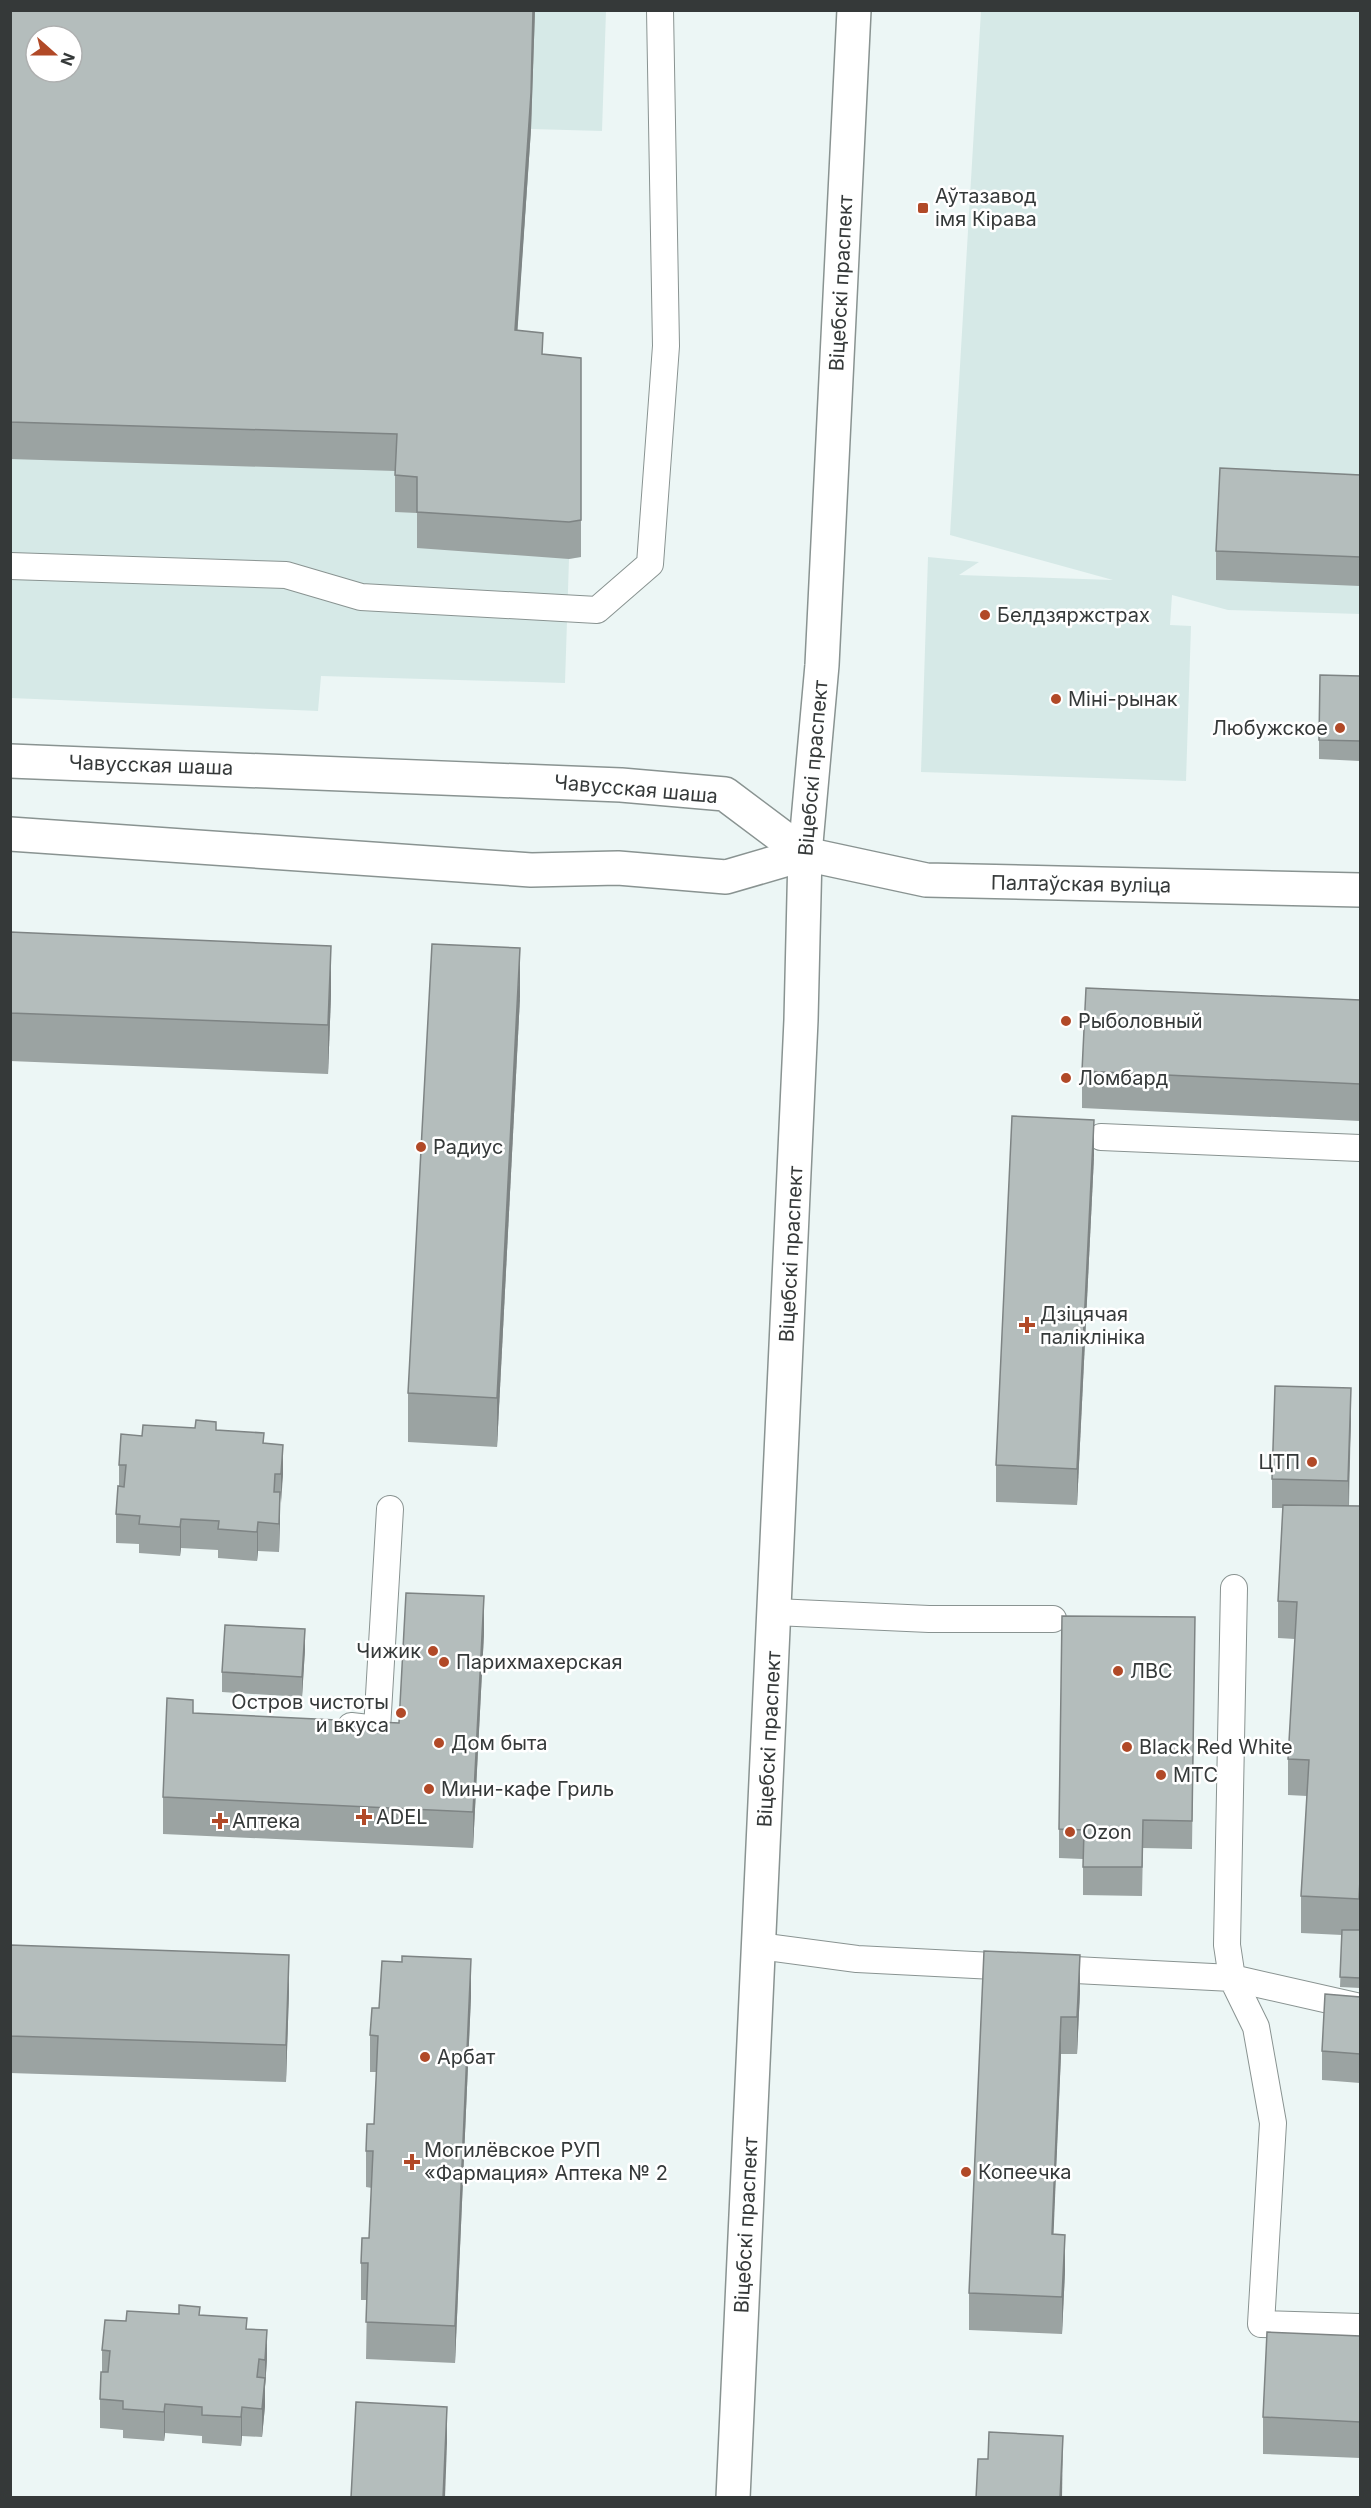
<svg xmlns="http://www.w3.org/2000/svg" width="1371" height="2508" font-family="Inter,sans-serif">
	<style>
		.built { fill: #d6e9e7; fill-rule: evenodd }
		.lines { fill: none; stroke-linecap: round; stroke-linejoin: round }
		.lane-casing { stroke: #899391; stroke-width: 28 }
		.street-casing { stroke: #899391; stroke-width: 36 }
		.primary-casing { stroke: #899391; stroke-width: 36 }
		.lane { stroke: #fff; stroke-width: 26 }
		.street { stroke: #fff; stroke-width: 33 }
		.primary { stroke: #fff; stroke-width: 33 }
		.wall { fill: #9ba3a2 }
		.shaded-wall { fill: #7e8484 }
		.building { fill: #b4bdbc; stroke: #7e8484; stroke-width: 1.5; fill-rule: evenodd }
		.poi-dot { fill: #b14927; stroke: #fff; stroke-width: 2 }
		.labels { text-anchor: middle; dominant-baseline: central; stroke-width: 5; stroke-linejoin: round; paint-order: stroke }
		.poi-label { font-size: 20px; fill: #353939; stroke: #fff; text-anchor: start }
		.street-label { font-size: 20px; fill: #353939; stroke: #fff }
	</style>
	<rect width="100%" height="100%" fill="#ecf6f5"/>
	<g class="built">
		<path d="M 11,11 L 606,11 L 602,131 L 531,129 L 515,367 L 542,391 L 581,394 L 581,557 L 569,559 L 565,683 L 321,676 L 318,711 L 11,698 ZM 36,36 L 72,36 L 72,72 L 36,72 Z"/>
		<path d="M 981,11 L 1360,11 L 1360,614 L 1228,610 L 1172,595 L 1170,625 L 1191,626 L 1186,781 L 921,772 L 928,557 L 979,562 L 959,575 L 1113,580 L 950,535 Z"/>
	</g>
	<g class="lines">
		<defs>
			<g id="lane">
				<path d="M 10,566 L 286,575 L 361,597 L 597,610 L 650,564 L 666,346 L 660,10"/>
				<path d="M 1101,1137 L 1360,1148"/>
				<path d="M 1234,1588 L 1227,1945 L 1232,1978 L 1360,2007"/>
				<path d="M 775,1612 L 929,1619 L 1053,1619"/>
				<path d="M 351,1726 L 377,1729 L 390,1509"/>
				<path d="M 759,1946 L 857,1959 L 1232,1978 L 1256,2027 L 1273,2123 L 1261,2324 L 1360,2327"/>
			</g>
			<path id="street" d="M 805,854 L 926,880 L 1360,890"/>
			<g id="primary">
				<path d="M 10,761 L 621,785 L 725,794 L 805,854"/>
				<path d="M 10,834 L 531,870 L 618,868 L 726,877 L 805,854"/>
				<path d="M 733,2498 L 801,1020 L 805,854 L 822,665 L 854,10"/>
			</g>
		</defs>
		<use href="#lane" class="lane-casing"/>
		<use href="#street" class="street-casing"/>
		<use href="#primary" class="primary-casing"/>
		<use href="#lane" class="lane"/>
		<use href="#street" class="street"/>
		<use href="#primary" class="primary"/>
	</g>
	<g class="wall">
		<path d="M 10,10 L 535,10 L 531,129 L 517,331 L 543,354 L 581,358 L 581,557 L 569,559 L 417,548 L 417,513 L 395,512 L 395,471 L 10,459 Z"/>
		<path d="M 1360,475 L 1360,586 L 1216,580 L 1216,551 Z"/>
		<path d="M 1360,676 L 1360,761 L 1319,759 L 1319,740 Z"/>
		<path d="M 10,932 L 331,995 L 328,1074 L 10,1061 Z"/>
		<path d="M 520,997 L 497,1447 L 408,1442 L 408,1393 Z"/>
		<path d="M 1360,1000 L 1360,1121 L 1082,1108 L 1082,1071 Z"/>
		<path d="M 1094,1156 L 1077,1505 L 996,1502 L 996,1465 Z"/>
		<path d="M 1351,1417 L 1349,1506 L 1360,1506 L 1360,1988 L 1340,1987 L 1342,1935 L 1301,1933 L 1301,1896 L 1307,1796 L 1288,1795 L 1288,1759 L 1295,1639 L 1278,1638 L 1278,1601 L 1283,1508 L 1272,1508 L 1272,1479 Z"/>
		<path d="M 216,1430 L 264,1443 L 283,1474 L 280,1503 L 279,1552 L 258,1551 L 257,1561 L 218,1558 L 218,1550 L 181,1548 L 180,1556 L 139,1553 L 139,1544 L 116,1543 L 116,1514 L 119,1486 L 119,1465 L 142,1436 Z"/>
		<path d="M 1195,1617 L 1192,1849 L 1143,1848 L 1142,1896 L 1083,1895 L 1083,1859 L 1059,1858 L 1059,1829 Z"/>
		<path d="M 484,1633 L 473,1848 L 163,1834 L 163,1797 L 193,1713 L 399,1723 Z"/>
		<path d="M 305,1649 L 302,1697 L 222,1692 L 222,1672 Z"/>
		<path d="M 10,1945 L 289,1991 L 286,2082 L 10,2073 Z"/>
		<path d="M 984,1951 L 1080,1991 L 1077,2054 L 1061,2054 L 1053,2234 L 1065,2271 L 1062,2334 L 969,2330 L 969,2293 Z"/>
		<path d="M 471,1996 L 455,2363 L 366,2359 L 367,2300 L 361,2300 L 361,2263 L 369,2238 L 372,2188 L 366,2187 L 366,2151 L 374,2124 L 377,2072 L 370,2072 L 370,2035 L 379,2008 Z"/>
		<path d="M 1360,1997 L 1360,2083 L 1322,2080 L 1322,2051 Z"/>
		<path d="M 200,2315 L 247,2329 L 267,2359 L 265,2387 L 265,2406 L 262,2437 L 242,2436 L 241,2446 L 202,2443 L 202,2436 L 165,2433 L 164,2441 L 123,2438 L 123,2430 L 100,2428 L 100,2399 L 102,2372 L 102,2350 L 126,2321 Z"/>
		<path d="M 1360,2336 L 1360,2458 L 1263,2454 L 1263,2417 Z"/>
	</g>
	<g class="shaded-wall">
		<path d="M 533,10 L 535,10 L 531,129 L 515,367 L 515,330 Z"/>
		<path d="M 331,946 L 331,995 L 328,1074 L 328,1025 Z"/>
		<path d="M 520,948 L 520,997 L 497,1447 L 497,1398 Z"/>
		<path d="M 1094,1120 L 1094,1156 L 1077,1505 L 1077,1469 Z"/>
		<path d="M 1351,1388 L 1351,1417 L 1348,1510 L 1348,1481 Z"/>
		<path d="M 283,1445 L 283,1474 L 281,1503 L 281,1474 Z"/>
		<path d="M 280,1492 L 280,1521 L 279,1552 L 279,1524 Z"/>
		<path d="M 181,1519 L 181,1548 L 180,1556 L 180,1527 Z"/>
		<path d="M 258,1522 L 258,1551 L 257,1561 L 257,1532 Z"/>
		<path d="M 484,1596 L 484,1633 L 473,1848 L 473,1812 Z"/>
		<path d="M 305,1629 L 305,1649 L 302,1697 L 302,1677 Z"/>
		<path d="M 1360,1879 L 1360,1916 L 1359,1936 L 1359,1899 Z"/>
		<path d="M 289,1955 L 289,1991 L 286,2082 L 286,2045 Z"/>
		<path d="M 1080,1955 L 1080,1991 L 1077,2054 L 1077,2017 Z"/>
		<path d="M 471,1959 L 471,1996 L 455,2363 L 455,2326 Z"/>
		<path d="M 1061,2017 L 1061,2054 L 1052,2271 L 1052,2234 Z"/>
		<path d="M 1065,2235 L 1065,2271 L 1062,2334 L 1062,2297 Z"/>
		<path d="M 267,2330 L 267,2359 L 265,2387 L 265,2406 L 262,2437 L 262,2409 L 265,2379 L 265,2360 Z"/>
		<path d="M 165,2404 L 165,2433 L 164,2441 L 164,2412 Z"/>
		<path d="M 242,2407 L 242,2436 L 241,2446 L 241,2417 Z"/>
		<path d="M 447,2407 L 447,2443 L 445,2498 L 443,2498 Z"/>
		<path d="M 1063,2436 L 1062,2498 L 1060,2498 Z"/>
	</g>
	<g class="building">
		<path d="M 10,10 L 533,10 L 531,93 L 515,330 L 543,333 L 542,354 L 581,358 L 581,520 L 569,522 L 417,512 L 417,477 L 395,475 L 397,434 L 10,422 ZM 36,36 L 72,36 L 72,72 L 36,72 Z"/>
		<path d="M 1220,468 L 1360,475 L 1360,557 L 1216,551 Z"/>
		<path d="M 1320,675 L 1360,676 L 1360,741 L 1319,740 Z"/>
		<path d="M 10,932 L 331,946 L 328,1025 L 10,1013 Z"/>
		<path d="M 432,944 L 520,948 L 497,1398 L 408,1393 Z"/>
		<path d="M 1086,988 L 1360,1000 L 1360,1084 L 1082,1071 Z"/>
		<path d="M 1012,1116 L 1094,1120 L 1077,1469 L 996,1465 Z"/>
		<path d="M 1275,1386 L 1351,1388 L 1348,1481 L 1272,1479 Z"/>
		<path d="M 196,1420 L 216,1422 L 216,1430 L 264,1433 L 263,1443 L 283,1445 L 281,1474 L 275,1474 L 274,1492 L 280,1492 L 279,1524 L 258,1522 L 257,1532 L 218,1529 L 219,1521 L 181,1519 L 180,1527 L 139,1524 L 140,1516 L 116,1514 L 118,1486 L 124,1487 L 126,1465 L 119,1465 L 121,1434 L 142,1436 L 143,1425 L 195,1428 Z"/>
		<path d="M 1283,1505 L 1360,1506 L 1360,1879 L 1359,1899 L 1301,1896 L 1309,1760 L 1288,1759 L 1297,1602 L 1278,1601 Z"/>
		<path d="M 406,1593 L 484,1596 L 473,1812 L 163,1797 L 167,1698 L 193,1700 L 193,1713 L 399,1723 Z"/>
		<path d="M 1062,1616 L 1195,1617 L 1192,1821 L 1143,1820 L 1142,1867 L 1083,1867 L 1084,1830 L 1059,1829 Z"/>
		<path d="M 225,1625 L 305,1629 L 302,1677 L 222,1672 Z"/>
		<path d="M 1342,1930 L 1360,1930 L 1360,1978 L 1340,1977 Z"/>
		<path d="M 10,1945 L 289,1955 L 286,2045 L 10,2036 Z"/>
		<path d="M 984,1951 L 1080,1955 L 1077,2017 L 1061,2017 L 1052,2234 L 1065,2235 L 1062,2297 L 969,2293 Z"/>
		<path d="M 402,1956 L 471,1959 L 455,2326 L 366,2322 L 368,2263 L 361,2263 L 362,2238 L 369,2238 L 373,2151 L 366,2151 L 367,2124 L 374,2124 L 378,2036 L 370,2035 L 372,2008 L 379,2008 L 382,1961 L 402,1962 Z"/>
		<path d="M 1325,1994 L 1360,1997 L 1360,2054 L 1322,2051 Z"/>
		<path d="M 179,2305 L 200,2307 L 199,2315 L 247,2318 L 246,2329 L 267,2330 L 265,2360 L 259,2359 L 257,2377 L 265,2378 L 262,2409 L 242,2407 L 241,2417 L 202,2415 L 202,2407 L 165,2404 L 164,2412 L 123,2409 L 123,2401 L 100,2399 L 101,2372 L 108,2372 L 110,2351 L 102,2350 L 105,2320 L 126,2321 L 127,2311 L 179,2314 Z"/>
		<path d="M 1267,2332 L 1360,2336 L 1360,2422 L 1263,2417 Z"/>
		<path d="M 356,2402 L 447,2407 L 443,2498 L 351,2498 Z"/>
		<path d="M 989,2432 L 1063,2436 L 1060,2498 L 976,2498 L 978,2459 L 988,2459 Z"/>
	</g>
	<g class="poi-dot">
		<rect x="917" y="202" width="12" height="12" rx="3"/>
		<circle cx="985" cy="615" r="6"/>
		<circle cx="1056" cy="699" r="6"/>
		<circle cx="1340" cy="728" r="6"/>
		<circle cx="1066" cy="1021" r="6"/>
		<circle cx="1066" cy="1078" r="6"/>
		<circle cx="421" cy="1147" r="6"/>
		<path d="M1024 1316h6v6h6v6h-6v6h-6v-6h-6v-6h6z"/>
		<circle cx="1312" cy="1462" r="6"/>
		<circle cx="433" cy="1651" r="6"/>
		<circle cx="444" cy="1662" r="6"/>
		<circle cx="1118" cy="1671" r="6"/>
		<circle cx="401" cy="1713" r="6"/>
		<circle cx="439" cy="1743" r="6"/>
		<circle cx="1127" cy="1747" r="6"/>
		<circle cx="1161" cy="1775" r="6"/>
		<circle cx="429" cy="1789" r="6"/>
		<path d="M361 1808h6v6h6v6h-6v6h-6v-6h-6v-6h6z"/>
		<path d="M217 1812h6v6h6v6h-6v6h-6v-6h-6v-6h6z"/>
		<circle cx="1070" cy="1832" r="6"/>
		<circle cx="425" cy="2057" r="6"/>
		<path d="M409 2153h6v6h6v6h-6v6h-6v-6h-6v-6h6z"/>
		<circle cx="966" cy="2172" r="6"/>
	</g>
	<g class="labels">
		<g class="poi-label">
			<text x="935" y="196">Аўтазавод<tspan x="935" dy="23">імя Кірава</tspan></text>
			<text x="997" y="615">Белдзяржстрах</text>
			<text x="1068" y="699">Міні-рынак</text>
			<text x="1328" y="728" text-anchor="end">Любужское</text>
			<text x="1078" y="1021">Рыболовный</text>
			<text x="1078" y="1078">Ломбард</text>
			<text x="433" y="1147">Радиус</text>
			<text x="1040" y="1314">Дзіцячая<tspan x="1040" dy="23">паліклініка</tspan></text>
			<text x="1300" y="1462" text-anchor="end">ЦТП</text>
			<text x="421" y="1651" text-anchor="end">Чижик</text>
			<text x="456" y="1662">Парихмахерская</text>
			<text x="1130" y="1671">ЛВС</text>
			<text x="389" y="1702" text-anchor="end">Остров чистоты<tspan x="389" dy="23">и вкуса</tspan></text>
			<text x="451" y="1743">Дом быта</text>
			<text x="1139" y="1747">Black Red White</text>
			<text x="1173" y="1775">МТС</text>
			<text x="441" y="1789">Мини-кафе Гриль</text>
			<text x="376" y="1817">ADEL</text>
			<text x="232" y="1821">Аптека</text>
			<text x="1082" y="1832">Ozon</text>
			<text x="437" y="2057">Арбат</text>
			<text x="424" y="2150">Могилёвское РУП<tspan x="424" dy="23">«Фармация» Аптека № 2</tspan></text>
			<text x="978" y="2172">Копеечка</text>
		</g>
		<g class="street-label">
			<text transform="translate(841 283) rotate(-87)">Віцебскі праспект</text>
			<text transform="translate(151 765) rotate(2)">Чавусская шаша</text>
			<text transform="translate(813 768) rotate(-85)">Віцебскі праспект</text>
			<text transform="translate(636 789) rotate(5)">Чавусская шаша</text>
			<text transform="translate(1081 884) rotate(1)">Палтаўская вуліца</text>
			<text transform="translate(791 1254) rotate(-87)">Віцебскі праспект</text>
			<text transform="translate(769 1739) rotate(-87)">Віцебскі праспект</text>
			<text transform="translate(746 2225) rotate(-87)">Віцебскі праспект</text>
		</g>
	</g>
	<rect width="1371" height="2508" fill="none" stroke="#353939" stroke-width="24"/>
	<g transform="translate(54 54) rotate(111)"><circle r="28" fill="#ffffff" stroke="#aeb0b0" stroke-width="1.5"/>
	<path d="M0-4.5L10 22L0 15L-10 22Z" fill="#b14927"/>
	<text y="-9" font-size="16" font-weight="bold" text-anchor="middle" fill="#353939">N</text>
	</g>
</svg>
